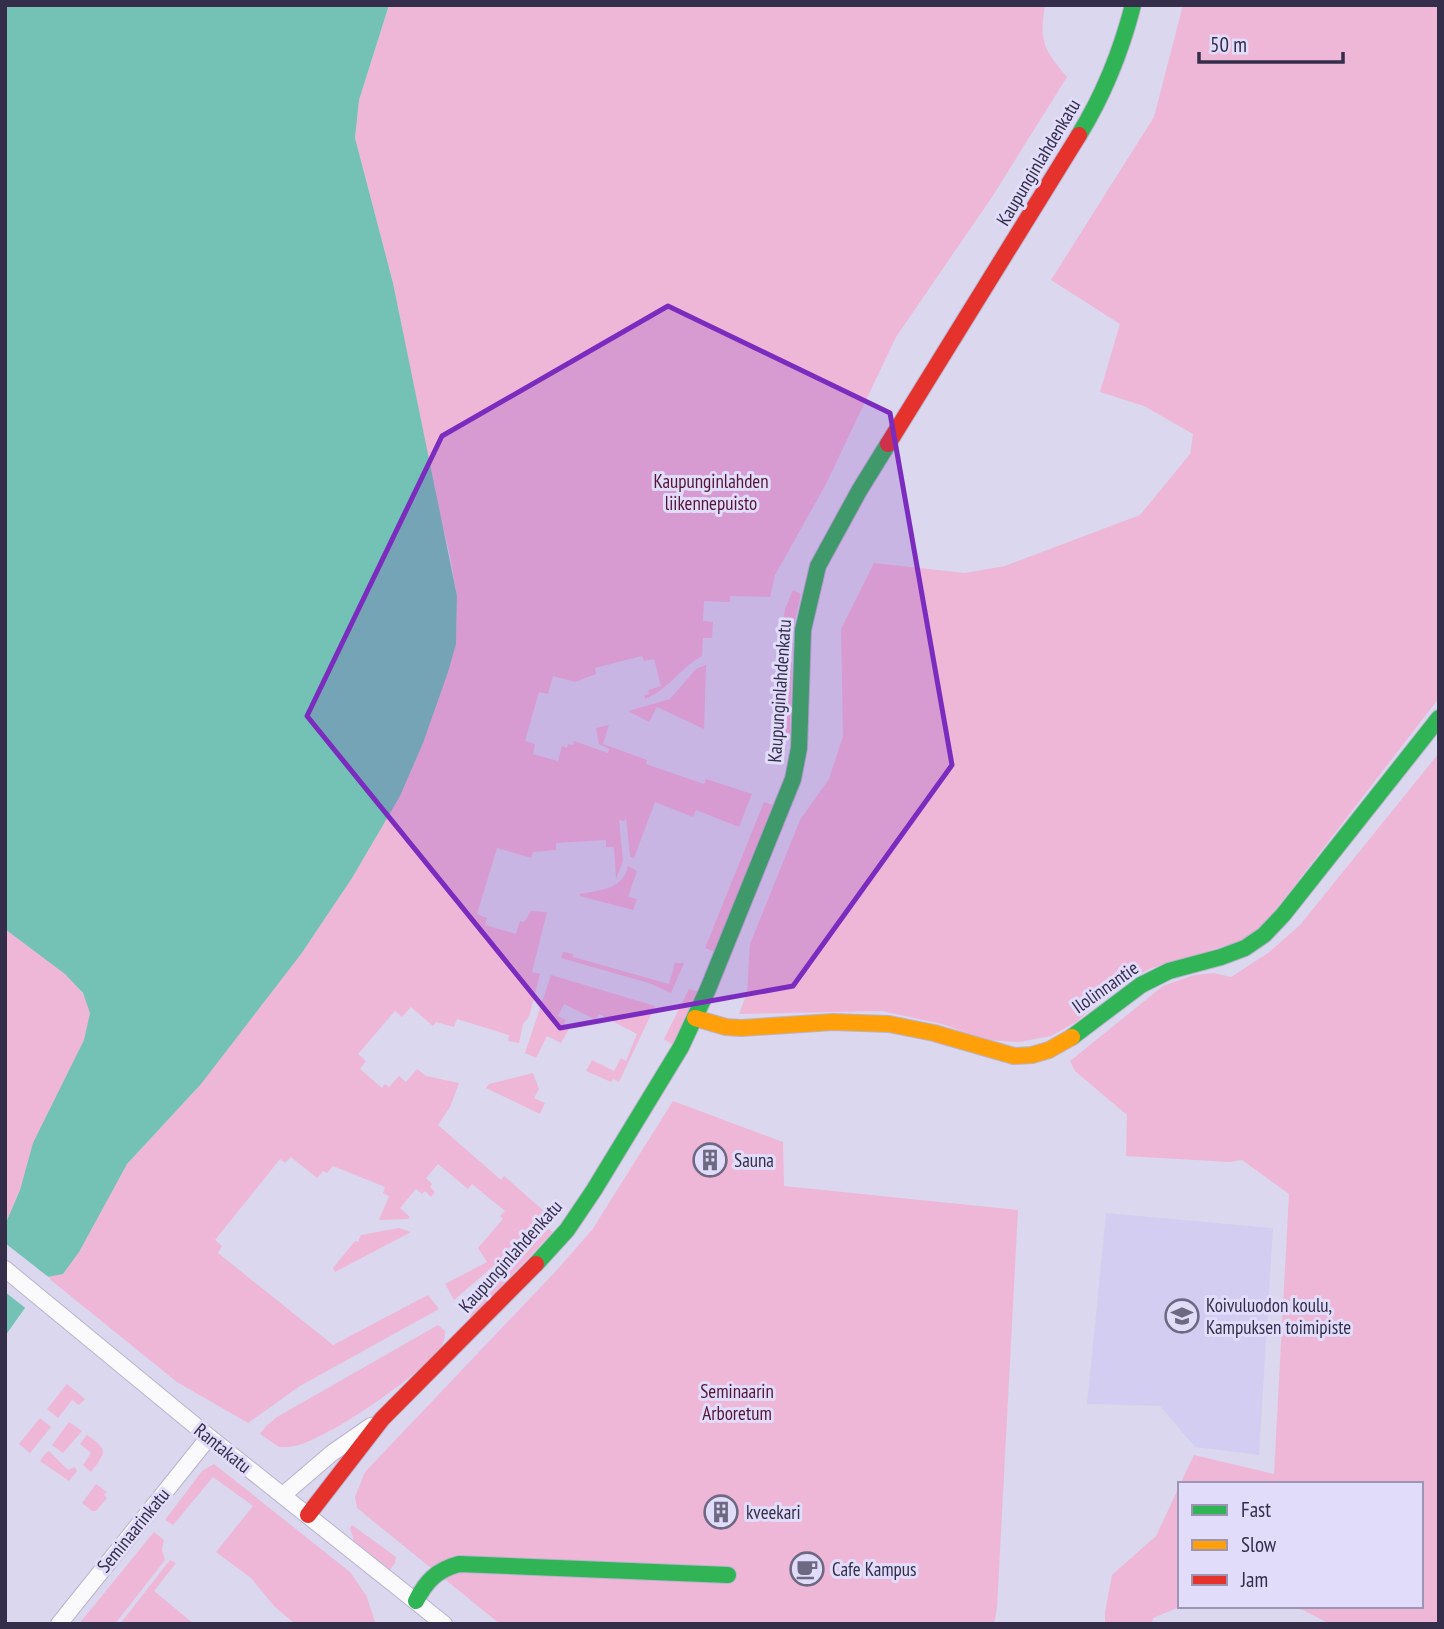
<svg xmlns="http://www.w3.org/2000/svg" width="1444" height="1629" font-family="'PT Sans Narrow',sans-serif">
	<style>
		.built { fill: #d3cdf1 }
		.green { fill: #eeb7d8 }
		.water { fill: #73c2b5 }
		.pier { fill: #dbd7ee }
		.lines { fill: none; stroke-linecap: round; stroke-linejoin: round }
		.street-casing { stroke: #b9b4cd; stroke-width: 18 }
		.fast-casing { stroke: #b9b4cd; stroke-width: 18 }
		.slow-casing { stroke: #b9b4cd; stroke-width: 18 }
		.jam-casing { stroke: #b9b4cd; stroke-width: 18 }
		.street { stroke: #faf9fc; stroke-width: 16 }
		.fast { stroke: #30b455; stroke-width: 16 }
		.slow { stroke: #ff9f0a; stroke-width: 16 }
		.jam { stroke: #e5322d; stroke-width: 16 }
		.marked { fill: #7b2cbf; fill-opacity: 0.2; stroke: #7b2cbf; stroke-width: 5; stroke-linejoin: round }
		.labels { text-anchor: middle; dominant-baseline: central; stroke-width: 6; stroke-linejoin: round; paint-order: stroke }
		.street-label { font-size: 19px; fill: #342e4a; stroke: #e1dcf9 }
		.park-label { font-size: 19px; fill: #561536; stroke: #e1dcf9 }
		.poi-label { font-size: 19px; fill: #342e4a; stroke: #e1dcf9; text-anchor: start }
	</style>
	<rect width="100%" height="100%" fill="#dbd7ee"/>
	<path class="built" d="M 1106,1213 L 1273,1228 L 1259,1455 L 1195,1447 L 1160,1406 L 1087,1404 Z"/>
	<g class="green">
		<path d="M 389,5 L 1045,5 C 1039,43 1044,49 1067,77 L 992,197 L 896,337 L 826,484 L 775,575 L 770,597 L 730,596 L 730,602 L 704,601 L 703,621 L 713,622 L 712,638 L 703,638 L 702,656 C 680,668 668,690 645,699 L 644,695 L 649,694 L 648,690 L 661,686 L 654,659 L 644,661 L 642,656 L 595,668 L 596,674 L 575,682 L 553,676 L 548,694 L 539,692 L 525,741 L 535,744 L 533,754 L 558,761 L 562,746 L 567,748 L 568,744 L 573,745 L 574,741 L 608,753 L 609,749 L 599,744 L 596,728 L 609,725 L 603,744 L 647,760 L 646,764 L 704,784 L 706,779 L 752,794 L 739,827 L 696,810 L 693,817 L 655,802 L 634,858 L 630,857 L 626,818 L 624,821 L 619,820 L 623,861 L 616,879 L 614,847 L 606,847 L 606,840 L 556,843 L 556,850 L 533,852 L 531,858 L 497,848 L 477,914 L 487,918 L 485,925 L 516,934 L 520,921 L 524,922 L 531,911 L 547,912 L 532,972 L 540,974 L 529,1017 L 523,1024 L 519,1043 L 508,1041 L 509,1035 L 457,1019 L 454,1027 L 436,1022 L 433,1026 L 411,1007 L 402,1017 L 395,1011 L 358,1054 L 366,1061 L 360,1069 L 382,1088 L 385,1084 L 389,1087 L 399,1076 L 406,1082 L 417,1069 L 426,1076 L 459,1083 L 450,1107 L 438,1125 L 501,1180 L 504,1176 L 544,1211 L 497,1263 L 454,1300 L 445,1284 L 487,1262 L 478,1248 L 503,1219 L 500,1216 L 505,1211 L 472,1184 L 468,1189 L 438,1164 L 426,1178 L 432,1184 L 430,1187 L 435,1192 L 431,1197 L 425,1191 L 422,1194 L 416,1189 L 400,1208 L 410,1217 L 408,1219 L 379,1220 L 389,1196 L 383,1193 L 385,1187 L 333,1166 L 327,1173 L 323,1171 L 317,1178 L 291,1157 L 285,1163 L 280,1159 L 215,1240 L 222,1246 L 218,1253 L 333,1345 L 428,1295 L 439,1309 L 300,1386 L 248,1423 L 177,1382 L 47,1277 L 64,1273 L 127,1164 L 201,1084 L 456,644 L 457,596 L 450,555 L 437,504 L 393,283 L 355,138 L 359,100 Z"/>
		<path d="M 1183,5 L 1439,5 L 1439,698 L 1264,925 L 1241,941 L 1152,968 L 1120,983 L 1076,1022 L 1051,1036 L 1019,1042 L 987,1040 L 942,1024 L 882,1011 L 739,1014 L 747,993 L 750,944 L 800,820 L 829,779 L 843,736 L 841,629 L 874,563 L 965,573 L 1005,566 L 1140,515 L 1190,454 L 1193,434 L 1144,406 L 1100,392 L 1120,324 L 1051,280 L 1154,117 Z"/>
		<path d="M 793,590 L 801,594 L 793,628 L 790,734 L 787,736 L 782,731 L 783,624 L 785,609 Z"/>
		<path d="M 706,665 L 704,729 L 657,707 L 649,722 L 628,711 L 670,699 L 696,669 Z"/>
		<path d="M 1439,753 L 1439,1624 L 1330,1624 L 1299,1608 L 1182,1606 L 1153,1618 L 1152,1624 L 1105,1624 L 1105,1612 L 1112,1575 L 1156,1536 L 1180,1485 L 1180,1606 L 1421,1606 L 1421,1484 L 1180,1484 L 1194,1455 L 1274,1474 L 1289,1194 L 1242,1160 L 1230,1162 L 1126,1156 L 1127,1115 L 1075,1071 L 1070,1061 L 1163,986 L 1194,975 L 1213,973 L 1231,977 L 1268,953 L 1300,925 Z"/>
		<path d="M 764,802 L 774,805 L 715,952 L 705,948 Z"/>
		<path d="M 628,866 L 637,871 L 628,897 L 637,899 L 633,910 L 580,896 L 580,894 C 601,890 623,889 628,866 Z"/>
		<path d="M 5,929 C 29,947 88,981 90,1013 C 91,1021 86,1032 84,1040 L 5,1225 Z"/>
		<path d="M 563,952 L 573,954 L 573,957 L 669,984 L 675,963 L 684,963 L 671,993 L 649,983 L 561,958 Z"/>
		<path d="M 551,975 L 655,1006 L 619,1082 L 613,1079 L 611,1082 L 586,1071 L 592,1060 L 614,1071 L 621,1058 L 626,1061 L 637,1034 L 599,1014 L 596,1020 L 564,1004 L 558,1016 L 566,1020 L 564,1024 L 570,1027 L 561,1043 L 547,1036 L 536,1058 L 525,1053 Z"/>
		<path d="M 689,989 L 699,992 L 673,1045 L 664,1039 Z"/>
		<path d="M 533,1073 L 539,1089 L 534,1098 L 545,1103 L 540,1114 L 486,1088 L 489,1084 Z"/>
		<path d="M 673,1101 L 783,1142 L 784,1186 L 1018,1210 L 997,1608 L 994,1624 L 500,1624 L 357,1508 L 355,1497 L 365,1472 L 555,1272 L 592,1230 Z"/>
		<path d="M 399,1228 L 411,1232 L 335,1272 L 333,1268 L 355,1241 L 358,1242 L 361,1235 Z"/>
		<path d="M 547,1228 L 553,1232 L 471,1318 L 469,1313 L 463,1309 L 485,1293 Z"/>
		<path d="M 438,1325 L 445,1331 C 445,1337 444,1342 441,1347 C 421,1375 329,1438 295,1446 C 290,1447 284,1447 279,1447 L 260,1434 L 266,1426 L 277,1417 Z"/>
		<path d="M 67,1384 L 85,1399 L 79,1405 L 72,1400 L 58,1418 L 47,1409 Z"/>
		<path d="M 40,1418 L 51,1427 L 30,1453 L 19,1444 Z"/>
		<path d="M 69,1422 L 82,1431 L 63,1453 L 52,1445 Z"/>
		<path d="M 87,1435 C 109,1450 106,1452 91,1472 L 83,1465 L 91,1453 L 80,1444 Z"/>
		<path d="M 49,1451 L 68,1470 L 75,1467 L 77,1471 L 69,1481 L 40,1461 L 44,1455 Z"/>
		<path d="M 214,1464 L 350,1572 L 366,1595 L 376,1624 L 295,1624 L 274,1606 L 251,1578 L 216,1552 L 253,1506 L 213,1477 L 173,1525 L 165,1520 L 202,1471 Z"/>
		<path d="M 96,1484 L 107,1492 L 104,1495 L 107,1498 L 96,1511 L 92,1511 L 82,1503 Z"/>
		<path d="M 352,1525 L 396,1557 L 395,1563 L 390,1570 L 354,1541 L 350,1528 Z"/>
		<path d="M 154,1532 L 164,1540 L 162,1550 L 165,1560 L 115,1624 L 79,1624 Z"/>
		<path d="M 170,1560 L 176,1563 L 154,1591 L 194,1624 L 120,1624 Z"/>
	</g>
	<path class="water" d="M 5,5 L 389,5 L 359,100 L 355,138 L 393,283 L 457,596 L 456,644 L 448,672 L 423,743 L 400,796 L 352,878 L 301,954 L 201,1084 L 127,1164 L 79,1252 L 63,1274 L 47,1277 L 5,1336 L 5,1225 L 20,1190 L 33,1143 L 84,1040 L 90,1013 L 83,993 L 65,974 L 5,929 Z"/>
	<path class="pier" d="M 5,1243 L 51,1279 L 28,1310 L 5,1292 Z"/>
	<g class="lines">
		<defs>
			<g id="street">
				<path d="M 5,1269 L 209,1437 L 444,1624"/>
				<path d="M 283,1495 L 332,1453 L 371,1426"/>
				<path d="M 59,1624 L 209,1437"/>
			</g>
			<g id="fast">
				<path d="M 1079,135 C 1104,94 1121,52 1133,5"/>
				<path d="M 1072,1037 L 1141,985 L 1169,971 L 1221,957 L 1245,948 L 1264,935 L 1283,915 L 1439,718"/>
				<path d="M 536,1264 L 567,1230 L 594,1190 L 681,1047 L 708,989 L 793,779 L 799,748 L 803,630 L 818,566 L 859,491 L 888,444"/>
				<path d="M 416,1601 C 426,1581 437,1570 459,1564 L 728,1575"/>
			</g>
			<path id="slow" d="M 695,1018 L 726,1027 L 741,1028 L 833,1022 L 889,1024 L 934,1033 L 1014,1056 L 1032,1055 L 1049,1050 L 1072,1037"/>
			<g id="jam">
				<path d="M 888,444 L 1079,135"/>
				<path d="M 308,1515 L 382,1419 L 536,1264"/>
			</g>
		</defs>
		<use href="#street" class="street-casing"/>
		<use href="#fast" class="fast-casing"/>
		<use href="#slow" class="slow-casing"/>
		<use href="#jam" class="jam-casing"/>
		<use href="#street" class="street"/>
		<use href="#fast" class="fast"/>
		<use href="#slow" class="slow"/>
		<use href="#jam" class="jam"/>
	</g>
	<path class="marked" d="M 668,306 L 890,413 L 952,765 L 793,986 L 560,1028 L 307,716 L 442,436 Z"/>
	<defs>
		<symbol id="building-ring" viewBox="-11 -11 22 22"><circle r="9.5" fill="#e1dcf9" stroke="#6e6983" stroke-width="1.5"/><path d="M-4-6H4V6H1V3H-1V6H-4ZM-2.5-4.3h1.7v1.8h-1.7ZM.8-4.3h1.7v1.8H.8ZM-2.5-1h1.7V.8h-1.7ZM.8-1h1.7V.8H.8Z" fill="#6e6983"/></symbol>
		<symbol id="school-ring" viewBox="-11 -11 22 22"><circle r="9.5" fill="#e1dcf9" stroke="#6e6983" stroke-width="1.5"/><path d="M0-5L7-2L0 1L-7-2ZM-4 1L0 2.5L4 1V4Q0 6-4 4Z" fill="#6e6983"/></symbol>
		<symbol id="cafe-ring" viewBox="-11 -11 22 22"><circle r="9.5" fill="#e1dcf9" stroke="#6e6983" stroke-width="1.5"/><path d="M-5.5-4.5H6V0H3Q3 3.5 0 3.5H-2.5Q-5.5 3.5-5.5 0ZM3-3.2v2h1.7v-2ZM-6 4.5H4V6H-6Z" fill="#6e6983"/></symbol>
	</defs>
	<g fill-rule="evenodd">
		<use href="#building-ring" x="691" y="1141" width="38" height="38"/>
		<use href="#school-ring" x="1163" y="1297" width="38" height="38"/>
		<use href="#building-ring" x="702" y="1493" width="38" height="38"/>
		<use href="#cafe-ring" x="788" y="1550" width="38" height="38"/>
	</g>
	<g class="labels">
		<g class="street-label">
			<text transform="translate(1038 162) rotate(-59)">Kaupunginlahdenkatu</text>
			<text transform="translate(779 691) rotate(-86)">Kaupunginlahdenkatu</text>
			<text transform="translate(1105 987) rotate(-35)">Ilolinnantie</text>
			<text transform="translate(510 1256) rotate(-48)">Kaupunginlahdenkatu</text>
			<text transform="translate(223 1448) rotate(39)">Rantakatu</text>
			<text transform="translate(133 1530) rotate(-51)">Seminaarinkatu</text>
		</g>
		<g class="park-label">
			<text x="711" y="481">Kaupunginlahden<tspan x="711" dy="22">liikennepuisto</tspan></text>
			<text x="737" y="1391">Seminaarin<tspan x="737" dy="22">Arboretum</tspan></text>
		</g>
		<g class="poi-label">
			<text x="734" y="1160">Sauna</text>
			<text x="1206" y="1305">Koivuluodon koulu,<tspan x="1206" dy="22">Kampuksen toimipiste</tspan></text>
			<text x="746" y="1512">kveekari</text>
			<text x="832" y="1569">Cafe Kampus</text>
		</g>
	</g>
	<rect width="1444" height="1629" fill="none" stroke="#342e4a" stroke-width="14"/>
	<rect x="1178" y="1482" width="245" height="126" fill="#e1dcf9" stroke="#9c96b3" stroke-width="2"/>
	<rect x="1192" y="1505" width="35" height="10" fill="#30b455" stroke="#9c96b3" stroke-width="2"/>
	<text x="1241" y="1517" font-size="21" fill="#342e4a">Fast</text>
	<rect x="1192" y="1540" width="35" height="10" fill="#ff9f0a" stroke="#9c96b3" stroke-width="2"/>
	<text x="1241" y="1552" font-size="21" fill="#342e4a">Slow</text>
	<rect x="1192" y="1575" width="35" height="10" fill="#e5322d" stroke="#9c96b3" stroke-width="2"/>
	<text x="1241" y="1587" font-size="21" fill="#342e4a">Jam</text>
	<path d="M1199 52v10h144v-10" fill="none" stroke="#342e4a" stroke-width="3.5"/>
	<text x="1210" y="52" font-size="21" fill="#342e4a" stroke="#e1dcf9" stroke-width="5" paint-order="stroke">50 m</text>
</svg>
